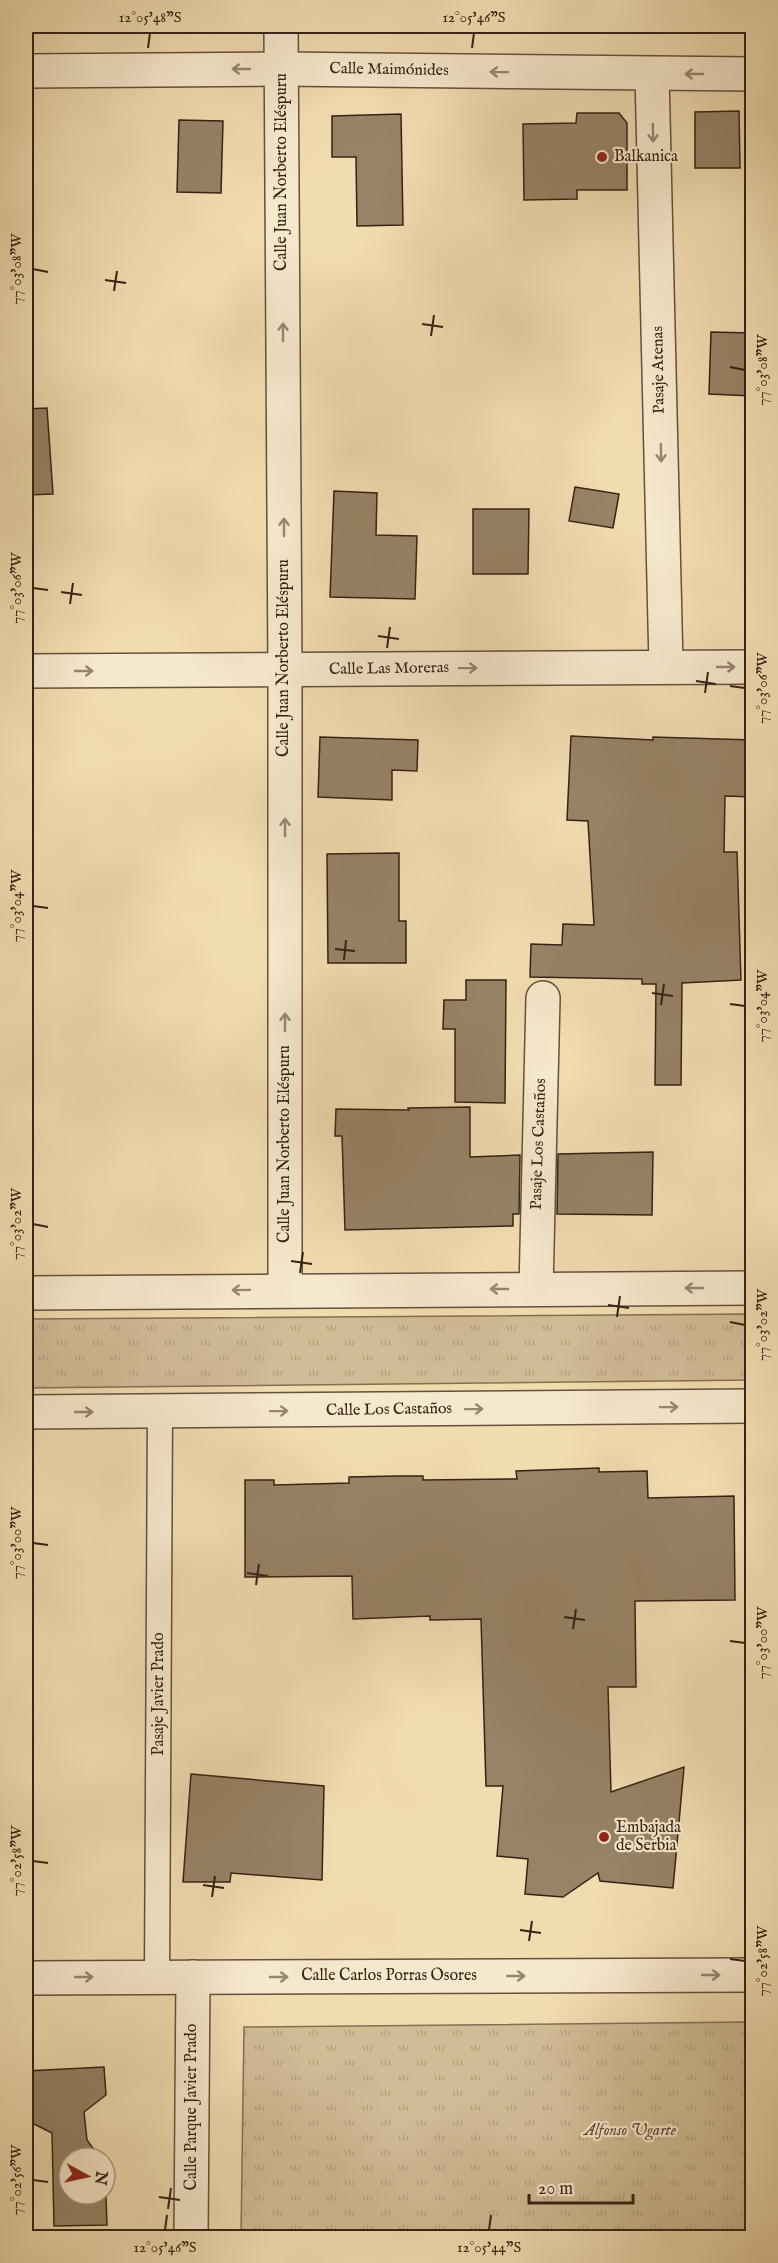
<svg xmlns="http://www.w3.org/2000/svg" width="778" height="2263" font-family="'IM FELL English',serif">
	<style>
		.park { fill: url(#park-tufts); stroke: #836f56; stroke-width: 1.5 }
		.building { fill: #978366; stroke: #352216; stroke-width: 1.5 }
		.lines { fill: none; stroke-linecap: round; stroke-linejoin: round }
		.pedestrian-casing { stroke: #64503c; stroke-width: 27 }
		.minor-casing { stroke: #64503c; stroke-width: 36 }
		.tertiary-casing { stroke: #64503c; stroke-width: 36 }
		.pedestrian { stroke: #f6e8cc; stroke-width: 24 }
		.minor { stroke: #f6e8cc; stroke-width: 33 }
		.tertiary { stroke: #f6e8cc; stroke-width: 33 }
		.oneway { stroke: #968571 }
		.ticks { fill: none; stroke: #352216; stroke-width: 2 }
		.poi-dot { fill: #8f2418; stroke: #f6e8cc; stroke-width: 2 }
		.labels { text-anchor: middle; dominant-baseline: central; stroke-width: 4.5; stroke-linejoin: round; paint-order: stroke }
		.street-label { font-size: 16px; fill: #352216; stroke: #f6e8cc }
		.poi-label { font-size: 16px; fill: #352216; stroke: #f6e8cc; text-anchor: start }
		.park-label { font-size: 16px; font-style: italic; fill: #5c4836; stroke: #f6e8cc }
		.neatline { fill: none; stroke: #352216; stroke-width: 2 }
		.ticks-label { font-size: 15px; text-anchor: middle; fill: #352216 }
	</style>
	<defs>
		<pattern id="park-tufts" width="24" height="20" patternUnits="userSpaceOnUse" patternTransform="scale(1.5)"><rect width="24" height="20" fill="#d1bc96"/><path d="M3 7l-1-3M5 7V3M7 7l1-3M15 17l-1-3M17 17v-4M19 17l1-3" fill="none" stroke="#b4a181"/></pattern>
	</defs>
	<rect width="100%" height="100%" fill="#f1dcb0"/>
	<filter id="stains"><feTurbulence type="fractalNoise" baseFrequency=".00333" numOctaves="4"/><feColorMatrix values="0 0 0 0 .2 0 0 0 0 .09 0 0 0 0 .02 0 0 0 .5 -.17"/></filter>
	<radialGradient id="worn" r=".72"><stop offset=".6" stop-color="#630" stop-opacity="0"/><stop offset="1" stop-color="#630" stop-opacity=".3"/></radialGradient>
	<g class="park">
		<path d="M 752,1314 L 752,1380 L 26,1388 L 26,1319 Z"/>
		<path d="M 752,2022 L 752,2237 L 241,2237 L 244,2027 Z"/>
	</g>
	<g class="building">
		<path d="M 739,111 L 740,168 L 695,168 L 695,112 Z"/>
		<path d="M 577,113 L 619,113 L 627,123 L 627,190 L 577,190 L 577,199 L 524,200 L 523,124 L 576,123 Z"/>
		<path d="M 401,114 L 403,225 L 357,226 L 356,157 L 332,157 L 332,116 Z"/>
		<path d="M 179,120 L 223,121 L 221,193 L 177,192 Z"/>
		<path d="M 711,332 L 753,333 L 753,396 L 709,394 Z"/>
		<path d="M 47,408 L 53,494 L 26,495 L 26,409 Z"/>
		<path d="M 575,487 L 619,494 L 613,528 L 569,521 Z"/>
		<path d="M 334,491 L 377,493 L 376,535 L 417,536 L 415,599 L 330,597 Z"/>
		<path d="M 473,509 L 529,509 L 528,574 L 473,574 Z"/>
		<path d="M 571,736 L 653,740 L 653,737 L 753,740 L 753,797 L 725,796 L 724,852 L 737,852 L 741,980 L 682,983 L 681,1085 L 655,1085 L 656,984 L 642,984 L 642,979 L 530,977 L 531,944 L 562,945 L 563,924 L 594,925 L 588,821 L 567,820 Z"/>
		<path d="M 320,737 L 418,740 L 417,771 L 392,770 L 392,800 L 318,797 Z"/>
		<path d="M 399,853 L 399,921 L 406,921 L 406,963 L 328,963 L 327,854 Z"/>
		<path d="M 466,980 L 506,980 L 505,1103 L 455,1102 L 455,1029 L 443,1029 L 444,1000 L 466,1000 Z"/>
		<path d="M 470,1107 L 470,1157 L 520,1155 L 519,1214 L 513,1214 L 513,1226 L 345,1230 L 342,1136 L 335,1136 L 336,1109 L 409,1110 L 408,1108 Z"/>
		<path d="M 653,1152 L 652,1215 L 557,1214 L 558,1154 Z"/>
		<path d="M 599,1468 L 599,1472 L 647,1471 L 648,1498 L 734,1496 L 735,1600 L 635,1601 L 636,1687 L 608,1687 L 611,1792 L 684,1767 L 673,1888 L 600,1881 L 598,1873 L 563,1897 L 525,1894 L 528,1859 L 497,1856 L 503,1786 L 486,1786 L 481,1619 L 430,1620 L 430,1616 L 353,1619 L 352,1576 L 245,1577 L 245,1480 L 274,1480 L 274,1485 L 349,1483 L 349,1477 L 397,1476 L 423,1476 L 423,1480 L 517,1479 L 516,1471 Z"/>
		<path d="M 191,1774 L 324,1786 L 322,1880 L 231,1873 L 230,1882 L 183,1882 Z"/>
		<path d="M 104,2067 L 106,2095 L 84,2112 L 87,2140 L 100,2158 L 69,2158 L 69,2194 L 105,2194 L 105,2166 L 107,2225 L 54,2226 L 52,2133 L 26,2120 L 26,2071 Z"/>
	</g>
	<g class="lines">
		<defs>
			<path id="pedestrian" d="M 157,1977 L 160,1412"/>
			<g id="minor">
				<path d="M 281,26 L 285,670 L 285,1290"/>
				<path d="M 26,71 L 281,69 L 752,74"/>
				<path d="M 652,74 L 666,666"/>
				<path d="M 536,1289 L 543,998"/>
				<path d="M 26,1978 L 752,1975"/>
				<path d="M 191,2238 L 193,1977"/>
			</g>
			<g id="tertiary">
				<path d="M 26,671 L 752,667"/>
				<path d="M 26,1293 L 752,1288"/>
				<path d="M 26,1412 L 752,1406"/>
			</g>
		</defs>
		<use href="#pedestrian" class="pedestrian-casing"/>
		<use href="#minor" class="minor-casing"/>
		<use href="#tertiary" class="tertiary-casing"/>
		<use href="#pedestrian" class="pedestrian"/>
		<use href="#minor" class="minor"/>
		<use href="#tertiary" class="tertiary"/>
	</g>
	<defs><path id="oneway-shaft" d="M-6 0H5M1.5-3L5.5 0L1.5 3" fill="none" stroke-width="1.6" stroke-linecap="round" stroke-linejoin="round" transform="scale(1.5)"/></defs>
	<g class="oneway">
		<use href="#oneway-shaft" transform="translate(241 69) rotate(180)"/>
		<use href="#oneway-shaft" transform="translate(499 72) rotate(-179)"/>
		<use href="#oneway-shaft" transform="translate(694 74) rotate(180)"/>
		<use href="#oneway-shaft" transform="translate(653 133) rotate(89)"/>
		<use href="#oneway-shaft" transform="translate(283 332) rotate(-90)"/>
		<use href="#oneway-shaft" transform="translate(661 453) rotate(89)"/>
		<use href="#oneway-shaft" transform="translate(284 527) rotate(-90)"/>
		<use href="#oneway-shaft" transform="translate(726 667)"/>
		<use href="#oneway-shaft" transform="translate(468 668) rotate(-1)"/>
		<use href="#oneway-shaft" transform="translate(84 671)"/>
		<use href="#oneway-shaft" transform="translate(285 827) rotate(-90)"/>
		<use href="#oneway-shaft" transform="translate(285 1022) rotate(-90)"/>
		<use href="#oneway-shaft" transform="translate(694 1288) rotate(180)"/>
		<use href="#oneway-shaft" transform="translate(499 1289) rotate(180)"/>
		<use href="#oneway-shaft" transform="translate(241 1290) rotate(179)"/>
		<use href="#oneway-shaft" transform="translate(669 1407) rotate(-1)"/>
		<use href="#oneway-shaft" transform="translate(474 1409) rotate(-1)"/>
		<use href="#oneway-shaft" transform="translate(279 1411) rotate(-1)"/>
		<use href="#oneway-shaft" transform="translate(84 1412)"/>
		<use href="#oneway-shaft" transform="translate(711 1975)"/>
		<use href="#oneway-shaft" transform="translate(516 1976)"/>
		<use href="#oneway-shaft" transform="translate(84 1977)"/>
		<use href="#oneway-shaft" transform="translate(279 1977)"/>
	</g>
	<path class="ticks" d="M 148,48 L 150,33M 472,48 L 474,33M 33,269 L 48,272M 105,280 L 126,283M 114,291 L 117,271M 422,324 L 443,327M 431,336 L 434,315M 730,367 L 745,370M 33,588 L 48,590M 61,592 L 82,595M 70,604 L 73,583M 378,636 L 399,639M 387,648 L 390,627M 696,681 L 716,684M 730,686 L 745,688M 705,693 L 708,672M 33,906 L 48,908M 335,949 L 355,951M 344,960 L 346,940M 652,993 L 673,996M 730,1004 L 745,1006M 661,1005 L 664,984M 33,1224 L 48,1227M 291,1261 L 312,1264M 300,1273 L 303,1252M 608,1305 L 629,1308M 617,1317 L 620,1296M 730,1322 L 745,1325M 33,1543 L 48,1545M 247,1573 L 268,1576M 256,1585 L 259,1564M 564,1617 L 585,1620M 573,1629 L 576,1609M 730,1641 L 745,1643M 33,1861 L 48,1863M 203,1885 L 224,1888M 212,1897 L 215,1876M 520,1930 L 541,1933M 529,1941 L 532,1921M 730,1959 L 745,1961M 33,2180 L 48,2182M 159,2197 L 180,2200M 168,2209 L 171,2188M 165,2230 L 167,2215M 489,2230 L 491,2215"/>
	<g class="poi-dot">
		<circle cx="602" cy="157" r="6"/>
		<circle cx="604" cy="1837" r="6"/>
	</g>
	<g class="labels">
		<g class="street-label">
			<text transform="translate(389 70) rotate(1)">Calle Maimónides</text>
			<text transform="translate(282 172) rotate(-90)">Calle Juan Norberto Eléspuru</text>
			<text transform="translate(659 370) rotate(-91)">Pasaje Atenas</text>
			<text transform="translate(284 658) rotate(-90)">Calle Juan Norberto Eléspuru</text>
			<text transform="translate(389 669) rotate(-1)">Calle Las Moreras</text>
			<text transform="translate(285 1144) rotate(-90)">Calle Juan Norberto Eléspuru</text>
			<text transform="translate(539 1144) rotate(-88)">Pasaje Los Castaños</text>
			<text transform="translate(389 1410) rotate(-1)">Calle Los Castaños</text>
			<text transform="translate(159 1694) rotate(-90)">Pasaje Javier Prado</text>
			<text x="389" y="1976">Calle Carlos Porras Osores</text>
			<text transform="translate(192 2107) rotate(-90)">Calle Parque Javier Prado</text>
		</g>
		<g class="poi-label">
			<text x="614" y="157">Balkanica</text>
			<text x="616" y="1828">Embajada<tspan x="616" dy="18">de Serbia</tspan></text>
		</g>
		<g class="park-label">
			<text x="630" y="2131">Alfonso Ugarte</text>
		</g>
	</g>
	<rect width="778" height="2263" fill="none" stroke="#f1dcb0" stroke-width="66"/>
	<g transform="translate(87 2176) rotate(98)"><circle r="28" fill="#f6e8cc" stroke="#a99983" stroke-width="1.5"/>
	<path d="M0-4.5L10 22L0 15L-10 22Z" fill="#8f2418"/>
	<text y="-9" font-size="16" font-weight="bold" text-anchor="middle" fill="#352216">N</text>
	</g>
	<path d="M529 2194v9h104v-9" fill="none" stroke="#352216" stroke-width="3"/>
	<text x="538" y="2194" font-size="18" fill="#352216" stroke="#f6e8cc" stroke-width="4.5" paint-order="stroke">20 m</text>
	<rect x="33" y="33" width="712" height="2197" class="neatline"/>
	<g class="ticks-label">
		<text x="150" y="22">12°05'48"S</text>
		<text x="474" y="22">12°05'46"S</text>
		<text transform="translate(16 269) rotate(-90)" y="5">77°03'08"W</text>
		<text transform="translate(762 370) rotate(-90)" y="5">77°03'08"W</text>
		<text transform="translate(16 588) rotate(-90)" y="5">77°03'06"W</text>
		<text transform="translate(762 688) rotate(-90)" y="5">77°03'06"W</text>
		<text transform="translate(16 906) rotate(-90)" y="5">77°03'04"W</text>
		<text transform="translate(762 1006) rotate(-90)" y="5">77°03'04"W</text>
		<text transform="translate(16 1224) rotate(-90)" y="5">77°03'02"W</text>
		<text transform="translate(762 1325) rotate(-90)" y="5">77°03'02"W</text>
		<text transform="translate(16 1543) rotate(-90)" y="5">77°03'00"W</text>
		<text transform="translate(762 1643) rotate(-90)" y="5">77°03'00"W</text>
		<text transform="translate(16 1861) rotate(-90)" y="5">77°02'58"W</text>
		<text transform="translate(762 1961) rotate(-90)" y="5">77°02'58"W</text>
		<text transform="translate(16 2180) rotate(-90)" y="5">77°02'56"W</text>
		<text x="165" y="2252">12°05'46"S</text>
		<text x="489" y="2252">12°05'44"S</text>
	</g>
	<rect width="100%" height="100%" filter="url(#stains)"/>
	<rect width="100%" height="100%" fill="url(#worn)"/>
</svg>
